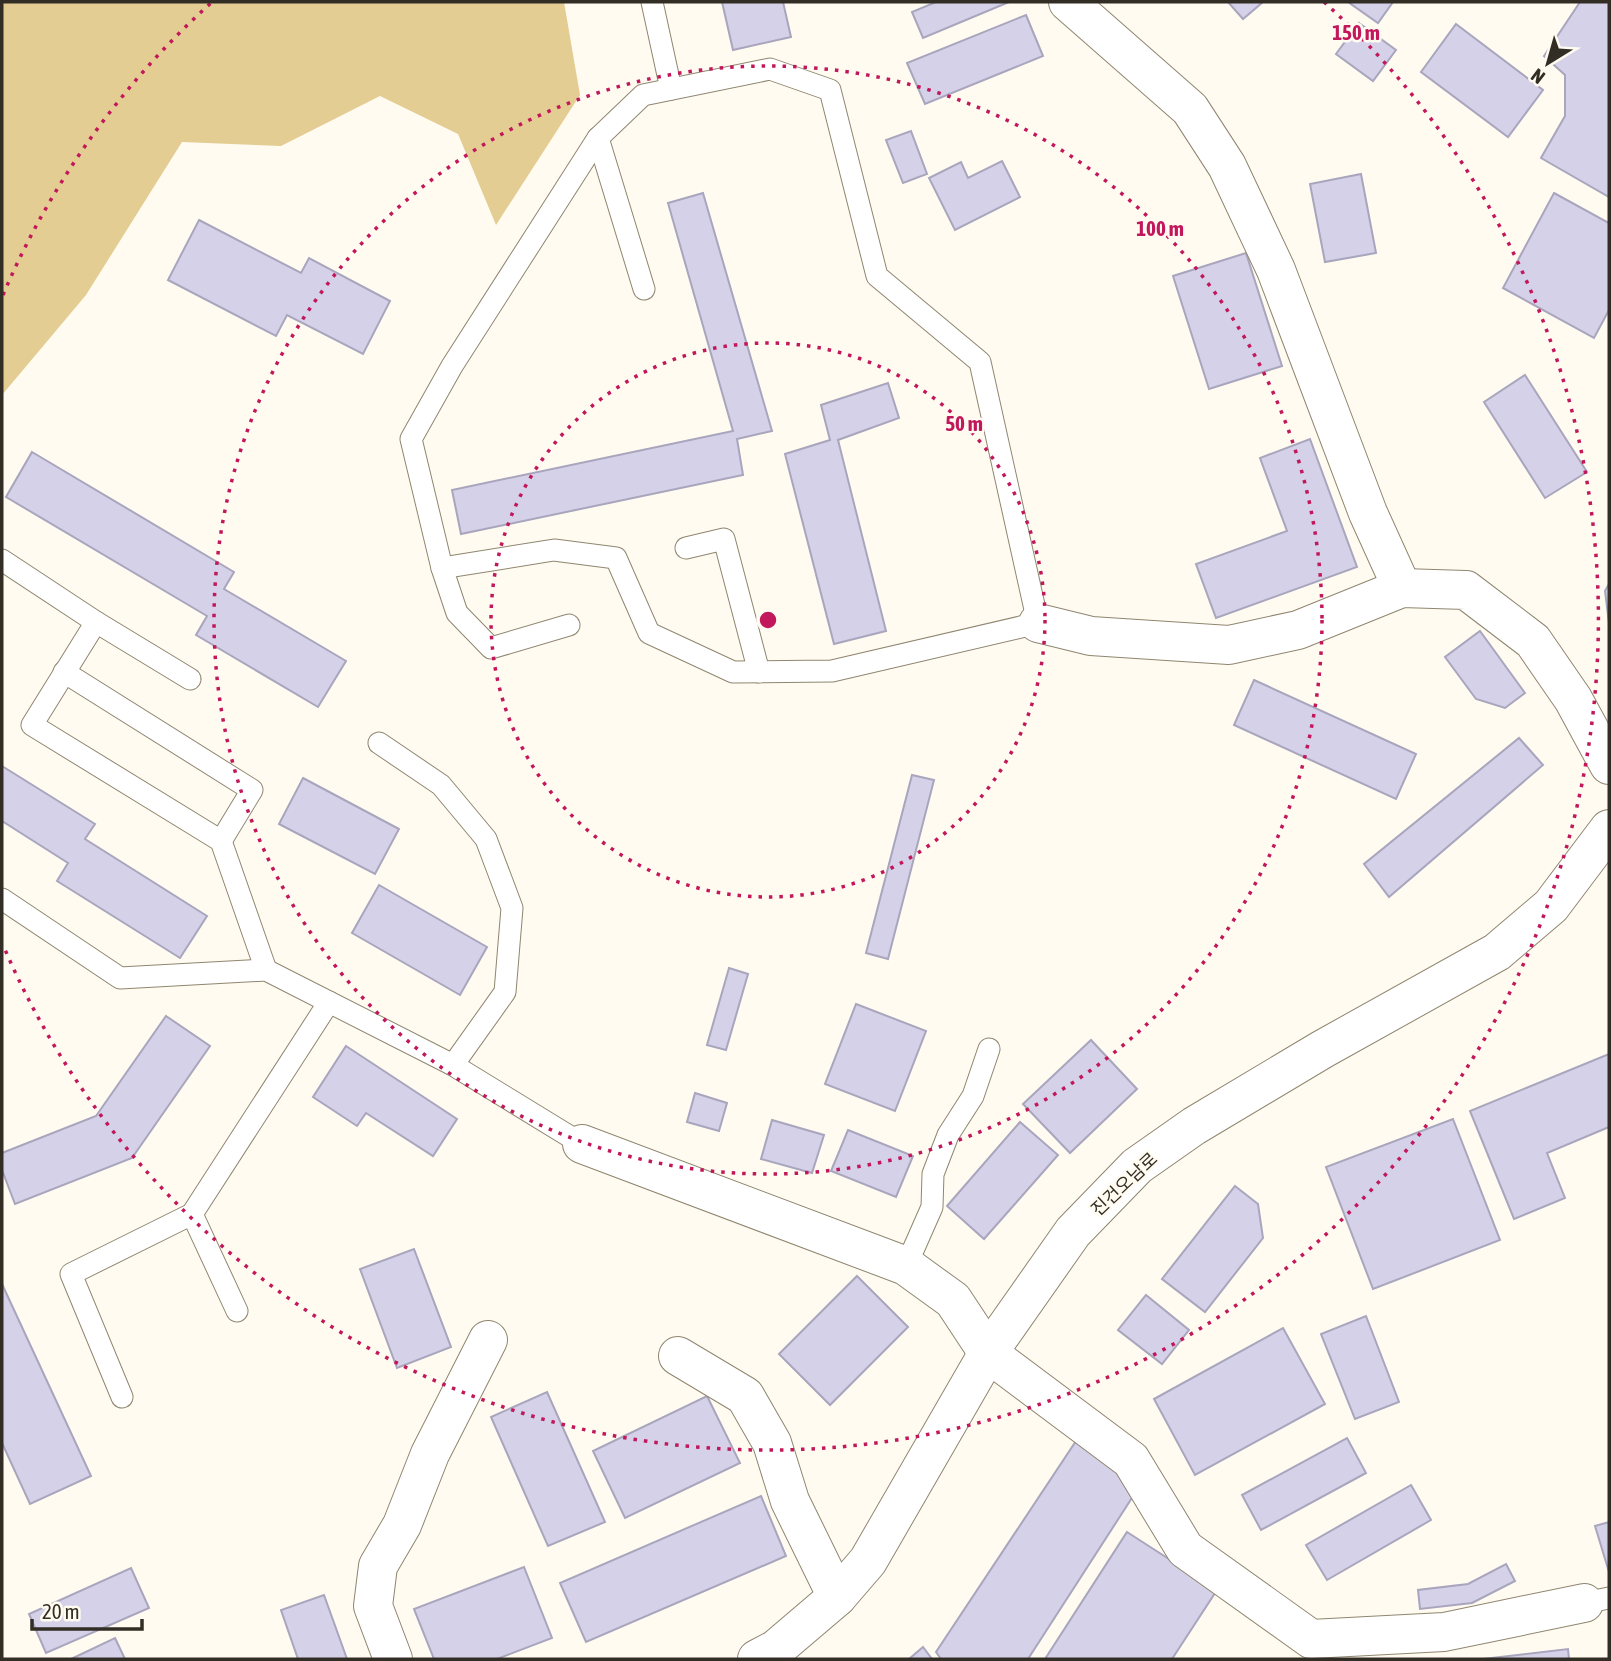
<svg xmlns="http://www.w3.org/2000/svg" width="1611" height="1661" font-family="'Asap Condensed','Noto Sans KR',sans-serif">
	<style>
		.green { fill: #e4cd92 }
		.building { fill: #d4d1e9; stroke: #a8a5bd; stroke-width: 2 }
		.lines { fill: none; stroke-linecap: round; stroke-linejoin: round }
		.service-casing { stroke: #8f866f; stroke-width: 23 }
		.minor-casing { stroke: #8f866f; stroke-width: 40 }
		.secondary-casing { stroke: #8f866f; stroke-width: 40 }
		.service { stroke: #fff; stroke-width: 21 }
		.minor { stroke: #fff; stroke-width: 38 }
		.secondary { stroke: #fff; stroke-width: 38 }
		.ring { fill: none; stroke: #c2185b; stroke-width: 3.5; stroke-dasharray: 3.5 7 }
		.labels { text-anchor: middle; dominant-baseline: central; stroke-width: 5; stroke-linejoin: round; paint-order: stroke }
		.street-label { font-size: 18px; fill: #322e25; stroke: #fffbf1 }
		.centre { fill: #c2185b; stroke: #fffbf1; stroke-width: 3.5 }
		.ring-label { font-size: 21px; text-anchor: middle; font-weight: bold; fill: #c2185b; stroke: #fffbf1; stroke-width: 5; stroke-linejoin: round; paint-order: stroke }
	</style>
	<rect width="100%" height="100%" fill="#fffbf1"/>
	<path class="green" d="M 2,2 L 564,2 L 580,95 L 496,225 L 458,134 L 380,96 L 281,146 L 182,142 L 86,295 L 2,395 Z"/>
	<g class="building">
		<path d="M 722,2 L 783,2 L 791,37 L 733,50 Z"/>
		<path d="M 936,2 L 1009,2 L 923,38 L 912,12 Z"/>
		<path d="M 1228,2 L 1263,2 L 1243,19 Z"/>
		<path d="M 1348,2 L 1393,2 L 1378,23 Z"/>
		<path d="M 1580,2 L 1609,2 L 1609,197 L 1541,158 L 1565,116 L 1565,75 L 1544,56 Z"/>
		<path d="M 1026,15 L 1043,56 L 925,104 L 907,63 Z"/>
		<path d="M 1359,23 L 1396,50 L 1373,81 L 1336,54 Z"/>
		<path d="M 1456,24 L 1543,90 L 1508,137 L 1421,72 Z"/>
		<path d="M 911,131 L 927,174 L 903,183 L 886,140 Z"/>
		<path d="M 1002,161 L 1020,197 L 955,230 L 929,178 L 961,162 L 968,178 Z"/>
		<path d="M 1361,174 L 1376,253 L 1325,262 L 1310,184 Z"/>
		<path d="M 703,193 L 772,431 L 737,439 L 743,475 L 461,534 L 452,490 L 733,431 L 668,203 Z"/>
		<path d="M 1554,193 L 1609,223 L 1609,310 L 1594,338 L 1503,288 Z"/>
		<path d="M 199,220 L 301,273 L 309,258 L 390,301 L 363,354 L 287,315 L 276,336 L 168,280 Z"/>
		<path d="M 1246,253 L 1282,366 L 1209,389 L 1173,276 Z"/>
		<path d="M 1525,375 L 1587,472 L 1545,498 L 1484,402 Z"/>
		<path d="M 888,383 L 899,418 L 838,440 L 886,631 L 834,644 L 785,454 L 830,440 L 821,405 Z"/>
		<path d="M 1310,439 L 1357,567 L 1216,618 L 1196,564 L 1287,531 L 1260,458 Z"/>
		<path d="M 32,452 L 234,572 L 224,589 L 346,661 L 318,707 L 196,635 L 207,616 L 6,497 Z"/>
		<path d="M 1609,584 L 1609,623 L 1605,591 Z"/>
		<path d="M 1480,631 L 1525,693 L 1505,708 L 1476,699 L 1445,657 Z"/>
		<path d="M 1254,680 L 1416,754 L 1396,799 L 1234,725 Z"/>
		<path d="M 1519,738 L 1543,765 L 1389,897 L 1364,864 Z"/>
		<path d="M 2,766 L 95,824 L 85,839 L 207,916 L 180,958 L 57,881 L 68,863 L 2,821 Z"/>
		<path d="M 912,775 L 934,780 L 888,959 L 866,953 Z"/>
		<path d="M 303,778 L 399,829 L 375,874 L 279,824 Z"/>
		<path d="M 379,885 L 487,947 L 460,995 L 352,933 Z"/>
		<path d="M 729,968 L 748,974 L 726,1050 L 707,1045 Z"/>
		<path d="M 856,1004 L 926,1031 L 895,1111 L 825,1084 Z"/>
		<path d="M 166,1016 L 210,1046 L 132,1158 L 15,1204 L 2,1170 L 2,1153 L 96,1116 Z"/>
		<path d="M 1091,1040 L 1137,1089 L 1070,1153 L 1023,1104 Z"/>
		<path d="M 346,1046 L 457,1119 L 433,1156 L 366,1113 L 357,1126 L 313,1097 Z"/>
		<path d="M 1609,1054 L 1609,1127 L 1547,1153 L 1565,1198 L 1514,1219 L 1470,1111 Z"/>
		<path d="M 695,1093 L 727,1103 L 719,1131 L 687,1122 Z"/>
		<path d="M 1453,1119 L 1500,1240 L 1373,1289 L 1326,1167 Z"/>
		<path d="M 772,1120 L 824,1135 L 812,1173 L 761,1159 Z"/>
		<path d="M 1020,1122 L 1058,1155 L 984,1239 L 947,1206 Z"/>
		<path d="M 848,1130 L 913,1156 L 896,1197 L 831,1171 Z"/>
		<path d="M 1235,1186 L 1258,1204 L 1263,1238 L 1205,1312 L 1162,1279 Z"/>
		<path d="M 414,1249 L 451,1347 L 397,1368 L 360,1269 Z"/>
		<path d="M 857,1276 L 908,1327 L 830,1405 L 779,1354 Z"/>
		<path d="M 2,1284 L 91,1476 L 30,1504 L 2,1443 Z"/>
		<path d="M 1146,1295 L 1189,1330 L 1162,1364 L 1118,1330 Z"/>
		<path d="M 1366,1316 L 1399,1402 L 1355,1419 L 1321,1334 Z"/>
		<path d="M 1283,1328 L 1325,1404 L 1195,1475 L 1154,1399 Z"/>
		<path d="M 547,1392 L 605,1522 L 548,1546 L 491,1417 Z"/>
		<path d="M 707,1396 L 740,1463 L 625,1518 L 593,1451 Z"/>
		<path d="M 1078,1438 L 1139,1487 L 1028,1659 L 941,1659 L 936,1652 Z"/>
		<path d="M 1347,1438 L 1366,1473 L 1261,1530 L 1242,1495 Z"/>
		<path d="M 1411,1485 L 1431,1520 L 1327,1580 L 1306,1545 Z"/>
		<path d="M 761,1496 L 786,1556 L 586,1642 L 560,1583 Z"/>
		<path d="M 1609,1522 L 1609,1572 L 1595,1526 Z"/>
		<path d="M 1127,1532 L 1217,1590 L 1172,1659 L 1045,1659 Z"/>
		<path d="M 1506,1564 L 1515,1581 L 1472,1603 L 1420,1609 L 1418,1590 L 1468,1584 Z"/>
		<path d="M 524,1567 L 552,1638 L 497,1659 L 434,1659 L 414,1609 Z"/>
		<path d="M 131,1568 L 149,1608 L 46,1653 L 29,1614 Z"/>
		<path d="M 324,1595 L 347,1659 L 298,1659 L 281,1610 Z"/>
		<path d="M 115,1638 L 125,1659 L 71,1659 Z"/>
		<path d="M 923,1647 L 932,1659 L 909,1659 Z"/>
		<path d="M 1568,1649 L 1569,1659 L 1483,1659 Z"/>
	</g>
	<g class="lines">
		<defs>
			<g id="service">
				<path d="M 652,2 L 671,89"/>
				<path d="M 770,69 L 830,90 L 877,276 L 980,362 L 1038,623 L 832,671 L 733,672 L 649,633 L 616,558 L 554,550 L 442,568 L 411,439 L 452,366 L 598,138 L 643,95 Z"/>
				<path d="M 598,138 L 644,289"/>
				<path d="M 686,548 L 724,539 L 759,672"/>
				<path d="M 2,560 L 96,622 L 32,725 L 221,841 L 266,970"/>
				<path d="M 442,568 L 457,613 L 491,648 L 569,625"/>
				<path d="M 96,622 L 190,679"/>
				<path d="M 64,672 L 252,790 L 221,841"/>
				<path d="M 379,743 L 441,785 L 486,839 L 512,908 L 505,992 L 453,1065"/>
				<path d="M 2,899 L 120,978 L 266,970 L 453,1065 L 582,1144"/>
				<path d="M 192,1214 L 237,1311"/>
				<path d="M 906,1266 L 932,1207 L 933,1174 L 948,1135 L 973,1096 L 989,1049"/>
				<path d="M 122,1397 L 71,1274 L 192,1214 L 329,1002"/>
				<path d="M 1584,1603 L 1609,1598"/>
			</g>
			<g id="minor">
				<path d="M 1068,2 L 1190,109 L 1227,166 L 1276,270 L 1368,513 L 1402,588"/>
				<path d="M 1038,623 L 1091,636 L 1229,645 L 1298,630 L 1402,588 L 1466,590 L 1533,641 L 1573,699 L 1609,765"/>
				<path d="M 582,1144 L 906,1266 L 953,1300 L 988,1353 L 1131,1460 L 1185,1549 L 1311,1639 L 1444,1632 L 1584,1603"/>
				<path d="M 678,1356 L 745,1396 L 772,1443 L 790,1501 L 837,1597"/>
				<path d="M 393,1659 L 373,1606 L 378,1566 L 402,1525 L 430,1454 L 488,1340"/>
			</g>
			<path id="secondary" d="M 757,1659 L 776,1649 L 837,1597 L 868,1561 L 988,1353 L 1073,1232 L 1137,1166 L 1194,1126 L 1323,1049 L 1497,952 L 1551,906 L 1609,829"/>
		</defs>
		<use href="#service" class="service-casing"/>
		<use href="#minor" class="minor-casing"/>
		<use href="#secondary" class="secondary-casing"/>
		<use href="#service" class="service"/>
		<use href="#minor" class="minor"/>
		<use href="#secondary" class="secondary"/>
	</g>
	<g class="ring">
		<circle cx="768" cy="620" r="277"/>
		<circle cx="768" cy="620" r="554"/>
		<path d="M3 295A831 831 0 0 1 212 2M1324 2A831 831 0 1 1 3 945"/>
	</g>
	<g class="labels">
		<g class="street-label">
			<text transform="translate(1124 1184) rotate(-43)">진건오남로</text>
		</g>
	</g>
	<circle cx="768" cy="620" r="10" class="centre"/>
	<g class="ring-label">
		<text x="1356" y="40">150 m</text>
		<text x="1160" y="236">100 m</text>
		<text x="964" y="431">50 m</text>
	</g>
	<rect width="1611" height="1661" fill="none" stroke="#322e25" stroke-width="7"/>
	<g transform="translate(1548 63) rotate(217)" stroke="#fffbf1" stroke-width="5" paint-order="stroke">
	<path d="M0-5L12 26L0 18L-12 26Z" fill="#322e25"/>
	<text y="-10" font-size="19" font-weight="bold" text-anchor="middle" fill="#322e25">N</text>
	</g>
	<path d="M32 1619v10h110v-10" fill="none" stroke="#322e25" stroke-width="3.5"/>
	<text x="42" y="1619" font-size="21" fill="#322e25" stroke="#fffbf1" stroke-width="5" paint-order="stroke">20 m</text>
</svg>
